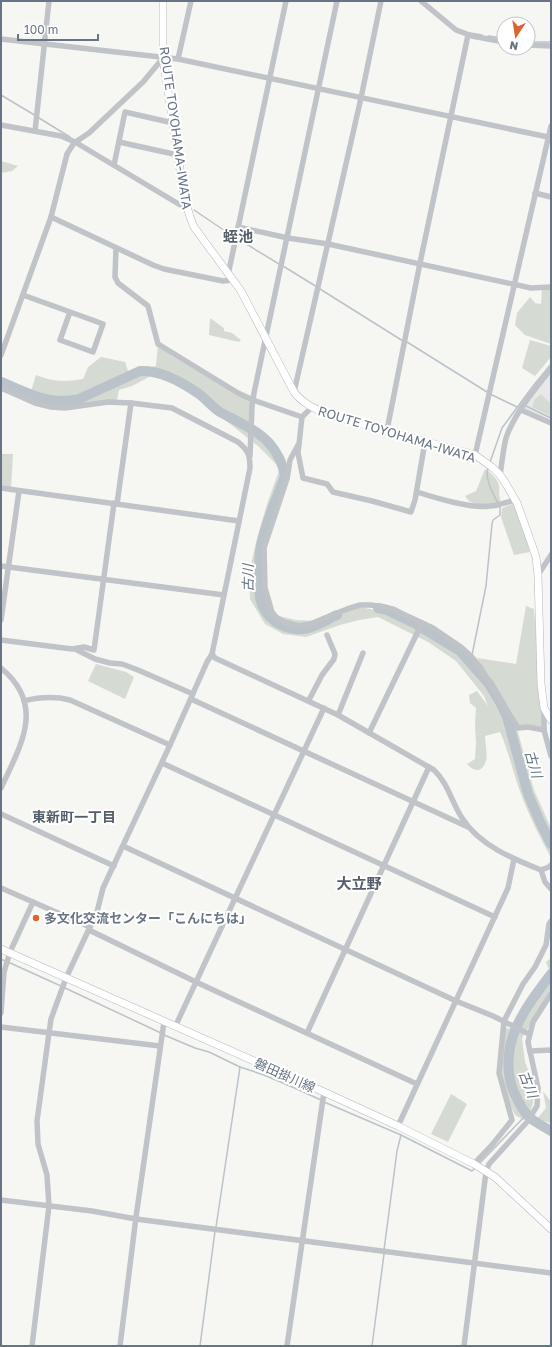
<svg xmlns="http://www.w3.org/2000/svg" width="552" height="1347" font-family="'Golos Text','Noto Sans JP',sans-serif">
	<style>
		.built { fill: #e7e8e7 }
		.green { fill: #d5dbd3 }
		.water { fill: #bac3c9 }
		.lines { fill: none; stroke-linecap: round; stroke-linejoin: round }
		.stream { stroke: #bac3c9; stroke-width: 1.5 }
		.river { stroke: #bac3c9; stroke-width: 10 }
		.major-casing { stroke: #b3b7bb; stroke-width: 8 }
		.minor { stroke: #c0c3c7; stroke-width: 5.5 }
		.major { stroke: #fff; stroke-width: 7 }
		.poi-dot { fill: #db652e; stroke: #fff; stroke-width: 1.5 }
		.labels { text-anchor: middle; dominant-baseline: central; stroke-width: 4; stroke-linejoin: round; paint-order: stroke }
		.street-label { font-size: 13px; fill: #677483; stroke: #fff }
		.poi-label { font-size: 13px; font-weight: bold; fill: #677483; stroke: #fff; text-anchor: start }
		.water-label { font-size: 14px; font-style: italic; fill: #63757f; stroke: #fff }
		.neighbourhood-label { font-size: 14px; font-weight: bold; fill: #545e68; stroke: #fff }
		.quarter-label { font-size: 15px; font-weight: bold; fill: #545e68; stroke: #fff }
	</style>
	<rect width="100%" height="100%" fill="#f6f6f3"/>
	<path class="built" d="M 551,365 L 551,423 L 517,407 Z"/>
	<g class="green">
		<path d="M 1,161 L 18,166 L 12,171 L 1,173 Z"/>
		<path d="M 542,289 L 551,289 L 551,344 L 525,335 L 515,325 L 517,313 L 530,297 L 535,303 L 541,304 Z"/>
		<path d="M 210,318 L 224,328 L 224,331 L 232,333 L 241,340 L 239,342 L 209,335 Z"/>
		<path d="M 530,340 L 551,346 L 551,357 L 535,376 L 522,368 Z"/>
		<path d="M 158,344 L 172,356 L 253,400 L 251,425 L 274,441 L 288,468 L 264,548 L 265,582 L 275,615 L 296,620 L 317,621 L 359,607 L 394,613 L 448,638 L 477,664 L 471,663 L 484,674 L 505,706 L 477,658 L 516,664 L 526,606 L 534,609 L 544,730 L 516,725 L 534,790 L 551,828 L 551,858 C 540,837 529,816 521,794 C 513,773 509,752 500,732 L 485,736 C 485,743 488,754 486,761 C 482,773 474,772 467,764 L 475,759 L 476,743 L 475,725 L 476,708 L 470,703 L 469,695 L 477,691 L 488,706 L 484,696 L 456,661 L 428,642 L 378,617 L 359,620 L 340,625 L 306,637 L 283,634 L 265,624 L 250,599 L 249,573 L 256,542 L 267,504 L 280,468 L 258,446 L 196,397 L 173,383 L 151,376 L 132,386 L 119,390 L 117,400 L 49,407 L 1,388 L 1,378 L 31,391 L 36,375 C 54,382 64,382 83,379 L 88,367 L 101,357 L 125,362 L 128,371 L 156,366 Z"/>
		<path d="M 541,394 L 551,404 L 551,416 L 532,407 L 535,399 Z"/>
		<path d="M 1,454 L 13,454 L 11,490 L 1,488 Z"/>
		<path d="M 485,469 C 491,473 498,479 499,486 C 500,492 498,494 501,502 L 498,508 C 492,510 475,505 469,501 C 468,500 466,497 465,496 L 476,491 Z"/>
		<path d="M 514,503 L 523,525 L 530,552 L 514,555 L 501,517 L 502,508 Z"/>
		<path d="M 96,664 L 126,672 L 134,677 L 125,699 L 88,681 Z"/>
		<path d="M 551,958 L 551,991 L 522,1038 L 525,1062 L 534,1085 L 533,1103 L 530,1112 L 524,1120 L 515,1115 L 505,1094 L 501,1075 L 504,1028 L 512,1029 L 549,970 L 546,962 Z"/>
		<path d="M 543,1091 L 551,1102 L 551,1123 L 537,1119 L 546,1108 Z"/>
		<path d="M 451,1094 L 467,1104 L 448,1142 L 431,1134 Z"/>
	</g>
	<path class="water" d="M 536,1119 L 551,1127 L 551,1135 L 533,1123 Z"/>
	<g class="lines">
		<g class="stream">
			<path d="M 470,33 L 482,35"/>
			<path d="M 488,36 L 504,38"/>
			<path d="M 528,42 L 551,42"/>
			<path d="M 1,95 L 36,116"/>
			<path d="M 39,118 L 70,137"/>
			<path d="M 194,210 L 234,237"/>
			<path d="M 238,239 L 279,264"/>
			<path d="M 283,266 L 317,287"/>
			<path d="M 320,289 L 403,341"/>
			<path d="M 407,342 L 487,392"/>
			<path d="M 490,394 L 517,407"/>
			<path d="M 526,406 L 551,418"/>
			<path d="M 490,462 L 502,428 L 533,386 L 551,364"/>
			<path d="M 488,467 C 485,480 492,492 498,503"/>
			<path d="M 472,655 L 486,586 L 492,524 L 493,520 L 500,515 L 500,506"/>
			<path d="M 471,663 L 471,659"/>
			<path d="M 1,959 L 5,961"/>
			<path d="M 8,962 L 61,986"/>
			<path d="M 65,988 L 161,1033"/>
			<path d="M 164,1035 L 195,1048 L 209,1052 L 240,1067 L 264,1075 L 297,1089 L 321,1100"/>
			<path d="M 324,1102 L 401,1135 L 472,1171 L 476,1167"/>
			<path d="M 478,1165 L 527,1114"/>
			<path d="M 216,1227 L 240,1067"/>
			<path d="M 384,1250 L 397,1151 L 401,1135"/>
			<path d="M 200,1346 L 215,1231"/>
			<path d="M 372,1346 L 384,1254"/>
		</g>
		<g class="river">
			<path d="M 1,382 C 28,393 49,406 79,399 L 140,371 C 161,370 182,382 199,394 C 206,399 212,407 220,412 C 236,421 256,429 269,443 C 277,452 283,465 285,476 C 277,498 265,523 261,546 C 259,556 259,566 260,576 C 260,583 259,591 260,598 C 264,618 283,631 303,629 C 315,628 326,620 337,615"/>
			<path d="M 378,608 L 387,610 L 414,623 L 460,651 L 489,684 L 501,704 L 507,717 L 528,794 L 540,822 L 551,844"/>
			<path d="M 551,974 C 525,1008 497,1044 513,1090 C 517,1099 522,1111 530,1118 C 537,1123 544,1127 551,1131"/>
		</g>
		<defs>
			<g id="major">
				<path d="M 163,1 L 163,58 L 184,196 L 190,217 L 194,227 L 241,291 L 294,392 C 303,404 316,409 329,415 L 475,455 L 492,467 L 500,475 L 506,484 L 517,503 L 532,545 L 536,557 L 538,575 L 541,684 L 544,708 L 551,720"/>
				<path d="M 1,949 L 324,1092 L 398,1126 L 474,1164 L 495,1177 L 551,1229"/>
			</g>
		</defs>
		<use href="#major" class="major-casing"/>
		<g class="minor">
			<path d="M 421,1 L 456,30 L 472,36 L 504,42"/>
			<path d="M 1,39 L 178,59 L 548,137"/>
			<path d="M 528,45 L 551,46"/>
			<path d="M 178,59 L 191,1"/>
			<path d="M 1,125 L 61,136 L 75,142 L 187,209"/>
			<path d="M 35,131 L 49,1"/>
			<path d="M 119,142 L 178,155"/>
			<path d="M 114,165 L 125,112 L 173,123"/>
			<path d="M 535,193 L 551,197"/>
			<path d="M 51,217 L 153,265 L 164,269 L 223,281 L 232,280"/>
			<path d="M 238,227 L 288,238 L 328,244 L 531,288 L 551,287"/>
			<path d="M 116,248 L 115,277 L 118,283 L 148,306 L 158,344 L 238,393 L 253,400 L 302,417 L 312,407"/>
			<path d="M 228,275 L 286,1"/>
			<path d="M 23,295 L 95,321 L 103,324 L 93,352 L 60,340 L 70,312"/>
			<path d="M 1,355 L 51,217 L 67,154 L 74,143 L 89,133 L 143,82 L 163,58"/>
			<path d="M 1,388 L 35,403 L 51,407 L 65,408 L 108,402 L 131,403 L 172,408 L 238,442 C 248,450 250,455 250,468 L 212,654 L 215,658 L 338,715 L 434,770 C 448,783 452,803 462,818 C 479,845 513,859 541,870 L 549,867 L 551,865"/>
			<path d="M 294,392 L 361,98 L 381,1"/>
			<path d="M 521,410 L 551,423"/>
			<path d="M 302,417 L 298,453 L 303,478 L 327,484 L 333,492 L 372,501 L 411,512 L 415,500 L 425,442"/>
			<path d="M 387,430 L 420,263 L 468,35"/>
			<path d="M 298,445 L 290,460 L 287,479 L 264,548 L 265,588 L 272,612 L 276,617 L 284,622 L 299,626 L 310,624 L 347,609 L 360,605 L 371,605 L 393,609 L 403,614 L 433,628 L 461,647 L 471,656 L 480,667 L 518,728 L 528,727 L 544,730"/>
			<path d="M 475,455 L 551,126"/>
			<path d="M 250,456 L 252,406 L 254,393 L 337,1"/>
			<path d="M 500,475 C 502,463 503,450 506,438 C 514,414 535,389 551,369"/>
			<path d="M 1,488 L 239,521"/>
			<path d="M 417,492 C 436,498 471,509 490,506 C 499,505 507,502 515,500"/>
			<path d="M 117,504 L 131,403"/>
			<path d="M 1,566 L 224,595"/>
			<path d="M 538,575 L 551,555"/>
			<path d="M 1,620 L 19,491"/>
			<path d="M 1,640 L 72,649 L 84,647 L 94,650 L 114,503"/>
			<path d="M 75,649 L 95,659 L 110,663 L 122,664 L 138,670 L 193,694"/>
			<path d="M 1,668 C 46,705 21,745 1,788"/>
			<path d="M 191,699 L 468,827"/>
			<path d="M 309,700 L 322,675 L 334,659 L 335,654 L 327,635"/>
			<path d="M 24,701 C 40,697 54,696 70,700 L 170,745"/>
			<path d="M 544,709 L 544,730 L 551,756"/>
			<path d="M 338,715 L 363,653"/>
			<path d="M 369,733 L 422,623"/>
			<path d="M 162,763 L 495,917"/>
			<path d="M 1,814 L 114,866"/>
			<path d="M 123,846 L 456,1001 L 493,1016 L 529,1034"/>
			<path d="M 541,870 L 545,882 L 551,889"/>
			<path d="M 1,888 L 90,927"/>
			<path d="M 89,930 L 196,982 L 417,1084"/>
			<path d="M 1,1013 L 4,972 L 10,952 L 33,902"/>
			<path d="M 1,1027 L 160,1046"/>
			<path d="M 175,1027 L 324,708"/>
			<path d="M 307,1033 L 429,767"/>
			<path d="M 530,1051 L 551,1050"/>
			<path d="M 398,1126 L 508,888 L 514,859"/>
			<path d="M 474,1164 L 492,1145 L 512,1120 L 499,1073 L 504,1021 L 523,984 L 535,967 L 546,945 L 549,924 L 551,921"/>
			<path d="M 1,1200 L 92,1211 L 136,1219 L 551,1273"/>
			<path d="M 32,1346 L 49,1206 L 47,1175 L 38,1144 L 37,1121 L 49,1033 L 51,1019 L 66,978 L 97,912 L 103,888 L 170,745 L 207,662 L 212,654"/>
			<path d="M 120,1346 L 136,1217 L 164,1022"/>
			<path d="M 287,1346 L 324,1092"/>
			<path d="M 464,1346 L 486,1172 L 489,1164 L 527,1122 L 537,1106 L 538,1088 L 528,1042 L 533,1022 L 551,994"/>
		</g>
		<use href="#major" class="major"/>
	</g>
	<circle class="poi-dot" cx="36" cy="918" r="4"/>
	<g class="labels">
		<g class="street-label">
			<text transform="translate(176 128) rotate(82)">ROUTE TOYOHAMA-IWATA</text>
			<text transform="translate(397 434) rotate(17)">ROUTE TOYOHAMA-IWATA</text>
			<text transform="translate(285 1075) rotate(24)">磐田掛川線</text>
		</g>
		<g class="poi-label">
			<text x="44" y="918">多文化交流センター「こんにちは」</text>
		</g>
		<g class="water-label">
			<text transform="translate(247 578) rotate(-90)">古川</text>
			<text transform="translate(534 764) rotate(74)">古川</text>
			<text transform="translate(529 1084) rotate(69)">古川</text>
		</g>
		<g class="neighbourhood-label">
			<text x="74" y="816">東新町一丁目</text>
		</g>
		<g class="quarter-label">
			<text x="238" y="236">蛭池</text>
			<text x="359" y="883">大立野</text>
		</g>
	</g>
	<rect width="552" height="1347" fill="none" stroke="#677483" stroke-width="4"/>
	<g transform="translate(516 36) rotate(192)"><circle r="19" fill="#ffffff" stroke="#c2c7cd"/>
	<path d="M0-3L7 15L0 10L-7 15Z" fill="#db652e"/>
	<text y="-6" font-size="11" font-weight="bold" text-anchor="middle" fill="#677483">N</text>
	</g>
	<path d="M18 34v6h80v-6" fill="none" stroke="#677483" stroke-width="2"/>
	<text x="24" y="34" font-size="12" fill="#677483" stroke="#ffffff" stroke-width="3" paint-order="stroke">100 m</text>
</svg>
